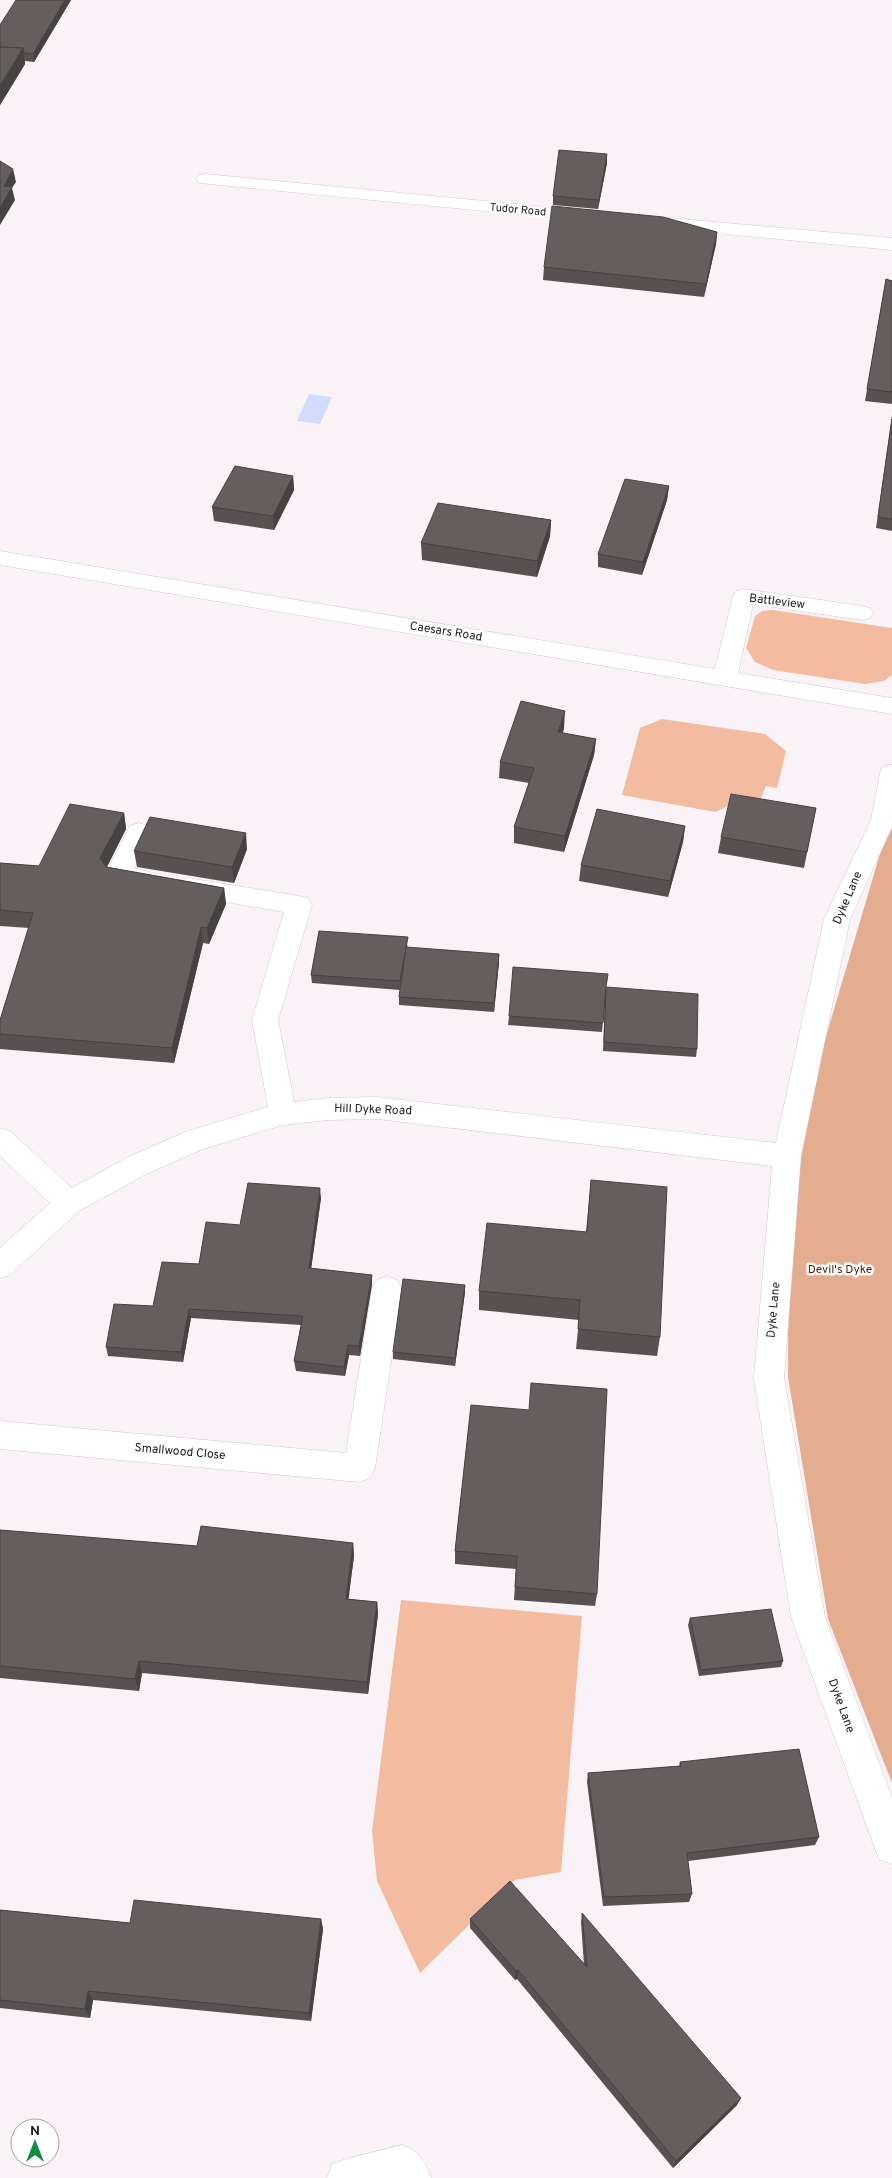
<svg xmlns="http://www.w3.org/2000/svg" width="892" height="2178" font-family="Overpass,sans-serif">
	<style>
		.green { fill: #f3bca0 }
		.forest { fill: #e5ad90 }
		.water { fill: #d2ddfe }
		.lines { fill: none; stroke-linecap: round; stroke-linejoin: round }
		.minor-casing { stroke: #d0cace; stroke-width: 1 }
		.minor { fill: #fff; fill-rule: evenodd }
		.wall { fill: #575151 }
		.shaded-wall { fill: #474242 }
		.building { fill: #655e5e; stroke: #474242 }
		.labels { text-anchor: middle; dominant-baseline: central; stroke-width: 5; stroke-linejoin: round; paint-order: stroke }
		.far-street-label { font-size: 11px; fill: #1b191b; stroke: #fff }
		.street-label { font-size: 12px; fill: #1b191b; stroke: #fff }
		.park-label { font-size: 12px; fill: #501e00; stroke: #fff }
	</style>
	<rect width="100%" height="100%" fill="#f9f3f7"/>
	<g class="green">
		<path d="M 773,610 L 892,628 L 892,675 L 884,681 L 865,684 L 773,670 L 755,662 L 746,648 L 755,616 L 762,611 Z"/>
		<path d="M 662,719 L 765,734 L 786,751 L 777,788 L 766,786 L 757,807 L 735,803 L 715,812 L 622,795 L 640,728 Z"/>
		<path d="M 401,1600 L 582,1616 L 561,1872 L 515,1880 L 420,1973 L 377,1881 L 372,1831 Z"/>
	</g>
	<path class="forest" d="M 892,813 L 892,1783 L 828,1619 L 788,1377 L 789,1162 Z"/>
	<path class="water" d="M 309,394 L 332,397 L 320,424 L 297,421 Z"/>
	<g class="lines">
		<defs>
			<g id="minor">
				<path d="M 205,174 L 587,211 L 593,212 L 596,216 L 593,220 L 587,221 L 199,183 L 196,179 L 199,175 Z"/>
				<path d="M 659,217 L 892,238 L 892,250 L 653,227 L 650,223 L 653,219 Z"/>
				<path d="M 0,551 L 715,669 L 733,596 L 736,591 L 744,589 L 862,606 L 870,608 L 873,613 L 870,618 L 862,620 L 753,604 L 738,673 L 892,698 L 892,714 L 0,565 Z"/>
				<path d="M 892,765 L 892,827 L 850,919 L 801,1156 L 784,1378 L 825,1617 L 892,1798 L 892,1864 L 879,1859 L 874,1846 L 791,1617 L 754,1378 L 772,1166 L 377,1119 L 328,1120 L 283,1125 L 203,1149 L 146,1174 L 79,1211 L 10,1275 L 0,1278 L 0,1248 L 50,1203 L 0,1156 L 0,1128 L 10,1131 L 72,1188 L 126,1158 L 185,1132 L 268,1107 L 252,1020 L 284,912 L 179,894 L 175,887 L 179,880 L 188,878 L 299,896 L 308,898 L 312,905 L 278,1020 L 294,1102 L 328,1098 L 377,1097 L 776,1143 L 824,919 L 871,820 L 880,773 L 883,767 Z"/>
				<path d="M 139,823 L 148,826 L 151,832 L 134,868 L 157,874 L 161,880 L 157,886 L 148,889 L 109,881 L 105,875 L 130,826 Z"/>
				<path d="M 387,1276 L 397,1280 L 402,1289 L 375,1468 L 370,1478 L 359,1482 L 0,1449 L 0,1421 L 346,1453 L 372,1289 L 377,1280 Z"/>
				<path d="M 402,2145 C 420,2152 424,2160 431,2178 L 327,2178 L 332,2164 L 346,2159 Z"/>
			</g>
		</defs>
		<use href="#minor" class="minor-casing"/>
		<use href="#minor" class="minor"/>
	</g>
	<g class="wall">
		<path d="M 71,0 L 34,62 L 25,61 L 25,64 L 0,105 L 0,25 Z"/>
		<path d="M 607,154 L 607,163 L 598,209 L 553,205 L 553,196 Z"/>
		<path d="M 717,232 L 716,244 L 704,297 L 543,280 L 544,267 Z"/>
		<path d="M 886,279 L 892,281 L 892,404 L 865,401 Z"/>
		<path d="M 892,415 L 892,531 L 876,528 Z"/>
		<path d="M 293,476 L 294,490 L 274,530 L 214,521 L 212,507 Z"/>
		<path d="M 669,486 L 667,500 L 642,575 L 598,567 L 598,554 Z"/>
		<path d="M 551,520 L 550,536 L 537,577 L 422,560 L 421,543 Z"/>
		<path d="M 564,728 L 563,733 L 596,739 L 594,755 L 564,852 L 514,843 L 514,827 L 529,783 L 499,778 L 500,762 Z"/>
		<path d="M 816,808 L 804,868 L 718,853 L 721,837 Z"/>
		<path d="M 124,813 L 126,829 L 107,867 L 224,888 L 226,904 L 209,944 L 203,943 L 174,1063 L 0,1049 L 0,1020 L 29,928 L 0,926 L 0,863 L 39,866 Z"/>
		<path d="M 685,826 L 683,842 L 668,897 L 579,881 L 581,865 Z"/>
		<path d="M 247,849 L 234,883 L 137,867 L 134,851 Z"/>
		<path d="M 408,945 L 407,947 L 499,962 L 494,1012 L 399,1005 L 399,997 L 400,990 L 312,983 L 311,975 Z"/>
		<path d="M 606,987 L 697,1049 L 696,1057 L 603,1051 L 605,998 L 602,1032 L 508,1025 L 509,1016 Z"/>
		<path d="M 591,1180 L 660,1337 L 657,1356 L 576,1349 L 579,1320 L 479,1310 L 479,1291 L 586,1232 Z"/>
		<path d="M 321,1198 L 311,1268 L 372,1275 L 372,1284 L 360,1356 L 349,1355 L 345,1376 L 296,1371 L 294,1361 L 301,1325 L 191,1318 L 183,1362 L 108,1356 L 106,1347 L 153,1306 L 240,1225 Z"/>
		<path d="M 465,1285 L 465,1292 L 455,1366 L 393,1359 L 393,1352 Z"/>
		<path d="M 471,1405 L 597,1594 L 595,1606 L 514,1600 L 516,1569 L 455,1564 L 455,1551 Z"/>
		<path d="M 0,1530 L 197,1546 L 353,1543 L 354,1556 L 348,1599 L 377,1602 L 378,1614 L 368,1694 L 142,1673 L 139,1691 L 0,1678 Z"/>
		<path d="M 690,1618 L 783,1661 L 781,1667 L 699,1676 L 688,1625 Z"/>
		<path d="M 680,1762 L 819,1837 L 815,1845 L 688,1861 L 692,1894 L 689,1902 L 603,1906 L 587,1782 L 588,1773 L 679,1766 Z"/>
		<path d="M 0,1910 L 130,1923 L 321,1919 L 323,1929 L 311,2021 L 93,2000 L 90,2018 L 0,2008 Z"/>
		<path d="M 582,1913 L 737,2105 L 673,2168 L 517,1979 L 515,1980 L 470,1928 L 470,1919 L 584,1965 L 581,1922 Z"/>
	</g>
	<g class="shaded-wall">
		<path d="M 65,0 L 71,0 L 34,62 L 33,54 Z"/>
		<path d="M 23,48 L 25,64 L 0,105 L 0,86 Z"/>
		<path d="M 607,154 L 607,163 L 598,209 L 599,200 Z"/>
		<path d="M 13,169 L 16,182 L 12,188 L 15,200 L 0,225 L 0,208 L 4,186 Z"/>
		<path d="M 717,232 L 716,244 L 704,297 L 706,284 Z"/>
		<path d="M 293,476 L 294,490 L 274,530 L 273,516 Z"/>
		<path d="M 669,486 L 667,500 L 642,575 L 643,562 Z"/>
		<path d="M 551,520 L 550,536 L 537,577 L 537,561 Z"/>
		<path d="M 565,711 L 564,728 L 557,748 L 558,732 Z"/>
		<path d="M 596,739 L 594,755 L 564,852 L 565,836 Z"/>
		<path d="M 124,813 L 126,829 L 103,874 L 100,858 Z"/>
		<path d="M 685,826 L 683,842 L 668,897 L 670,881 Z"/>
		<path d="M 246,833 L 247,849 L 234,883 L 232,867 Z"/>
		<path d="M 224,888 L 226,904 L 209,944 L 207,928 Z"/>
		<path d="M 201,927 L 203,943 L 174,1063 L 172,1048 Z"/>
		<path d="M 499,954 L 499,962 L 494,1012 L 494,1003 Z"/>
		<path d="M 320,1188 L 321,1198 L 310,1277 L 309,1268 Z"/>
		<path d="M 372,1275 L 372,1284 L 360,1356 L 359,1346 Z"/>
		<path d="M 465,1285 L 465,1292 L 455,1366 L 455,1358 Z"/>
		<path d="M 189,1309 L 191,1318 L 183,1362 L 181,1352 Z"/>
		<path d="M 348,1345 L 349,1355 L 345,1376 L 344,1367 Z"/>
		<path d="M 353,1543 L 354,1556 L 347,1611 L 346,1599 Z"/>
		<path d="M 377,1602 L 378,1614 L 368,1694 L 367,1682 Z"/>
		<path d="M 139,1661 L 142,1673 L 139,1691 L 135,1679 Z"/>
		<path d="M 321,1919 L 323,1929 L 311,2021 L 309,2013 Z"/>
		<path d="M 518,1970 L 517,1979 L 515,1980 L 516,1971 Z"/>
		<path d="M 88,1991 L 93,2000 L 90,2018 L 85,2009 Z"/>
		<path d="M 741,2098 L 737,2105 L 673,2168 L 676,2161 Z"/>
	</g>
	<g class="building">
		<path d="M 16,0 L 65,0 L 33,54 L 24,53 L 23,48 L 0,47 L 0,25 Z"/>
		<path d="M 0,47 L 23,48 L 0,86 Z"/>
		<path d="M 559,150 L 607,154 L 599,200 L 553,196 Z"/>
		<path d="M 0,161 L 13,169 L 4,186 L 12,187 L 0,208 Z"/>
		<path d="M 552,206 L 663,217 L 717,232 L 706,284 L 544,267 Z"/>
		<path d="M 886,279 L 892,281 L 892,392 L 867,389 Z"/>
		<path d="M 892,419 L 892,519 L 878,517 Z"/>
		<path d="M 235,466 L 293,476 L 273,516 L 212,507 Z"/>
		<path d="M 625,479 L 669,486 L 643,562 L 598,554 Z"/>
		<path d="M 438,503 L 551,520 L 537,561 L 421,543 Z"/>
		<path d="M 521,701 L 565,711 L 558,732 L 596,739 L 565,836 L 514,827 L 534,768 L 500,762 Z"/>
		<path d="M 731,794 L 816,808 L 807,852 L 721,837 Z"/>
		<path d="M 70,804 L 124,813 L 100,858 L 106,867 L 224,888 L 207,928 L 201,927 L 172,1048 L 0,1034 L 0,1020 L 33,913 L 0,910 L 0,863 L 39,866 Z"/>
		<path d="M 597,809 L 685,826 L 670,881 L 581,865 Z"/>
		<path d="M 150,817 L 246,833 L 232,867 L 134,851 Z"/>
		<path d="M 319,931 L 408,937 L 400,981 L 311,975 Z"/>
		<path d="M 406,947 L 499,954 L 494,1003 L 399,997 Z"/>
		<path d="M 513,967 L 608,974 L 606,987 L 698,994 L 697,1049 L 604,1042 L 606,989 L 603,1023 L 509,1016 Z"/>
		<path d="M 591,1180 L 667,1187 L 660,1337 L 578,1329 L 580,1300 L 479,1291 L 487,1223 L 587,1232 Z"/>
		<path d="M 248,1183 L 320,1188 L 309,1268 L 372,1275 L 359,1346 L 348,1345 L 344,1367 L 294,1361 L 303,1316 L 189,1309 L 181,1352 L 106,1347 L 114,1304 L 153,1306 L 162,1262 L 199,1264 L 206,1222 L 240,1225 Z"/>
		<path d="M 403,1279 L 465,1285 L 455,1358 L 393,1352 Z"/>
		<path d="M 531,1383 L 607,1389 L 597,1594 L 515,1587 L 517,1556 L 455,1551 L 471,1405 L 529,1410 Z"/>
		<path d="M 201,1526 L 353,1543 L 346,1599 L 377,1602 L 367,1682 L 139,1661 L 135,1679 L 0,1666 L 0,1530 L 197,1546 Z"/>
		<path d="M 771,1609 L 783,1661 L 701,1670 L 690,1618 Z"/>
		<path d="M 799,1749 L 819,1837 L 687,1853 L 692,1894 L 604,1897 L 588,1773 L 681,1766 L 680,1762 Z"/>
		<path d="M 510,1881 L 587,1967 L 582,1913 L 741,2098 L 676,2161 L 518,1970 L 516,1971 L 470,1919 Z"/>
		<path d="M 134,1900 L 321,1919 L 309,2013 L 88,1991 L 85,2009 L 0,2000 L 0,1910 L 130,1923 Z"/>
	</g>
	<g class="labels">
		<g class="far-street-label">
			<text transform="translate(518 210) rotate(5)">Tudor Road</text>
		</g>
		<g class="street-label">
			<text transform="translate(777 602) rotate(7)">Battleview</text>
			<text transform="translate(446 632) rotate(9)">Caesars Road</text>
			<text transform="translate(848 898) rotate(-67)">Dyke Lane</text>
			<text transform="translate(373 1110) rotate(2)">Hill Dyke Road</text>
			<text transform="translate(774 1310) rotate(-85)">Dyke Lane</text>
			<text transform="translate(180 1452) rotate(5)">Smallwood Close</text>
			<text transform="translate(841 1706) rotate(70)">Dyke Lane</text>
		</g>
		<g class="park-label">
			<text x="840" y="1270">Devil's Dyke</text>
		</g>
	</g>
	<g transform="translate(35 2143)"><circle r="24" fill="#ffffff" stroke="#a4a3a4"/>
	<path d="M0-4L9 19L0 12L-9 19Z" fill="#168b45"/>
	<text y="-8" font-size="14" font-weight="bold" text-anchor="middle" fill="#1b191b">N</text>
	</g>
</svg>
